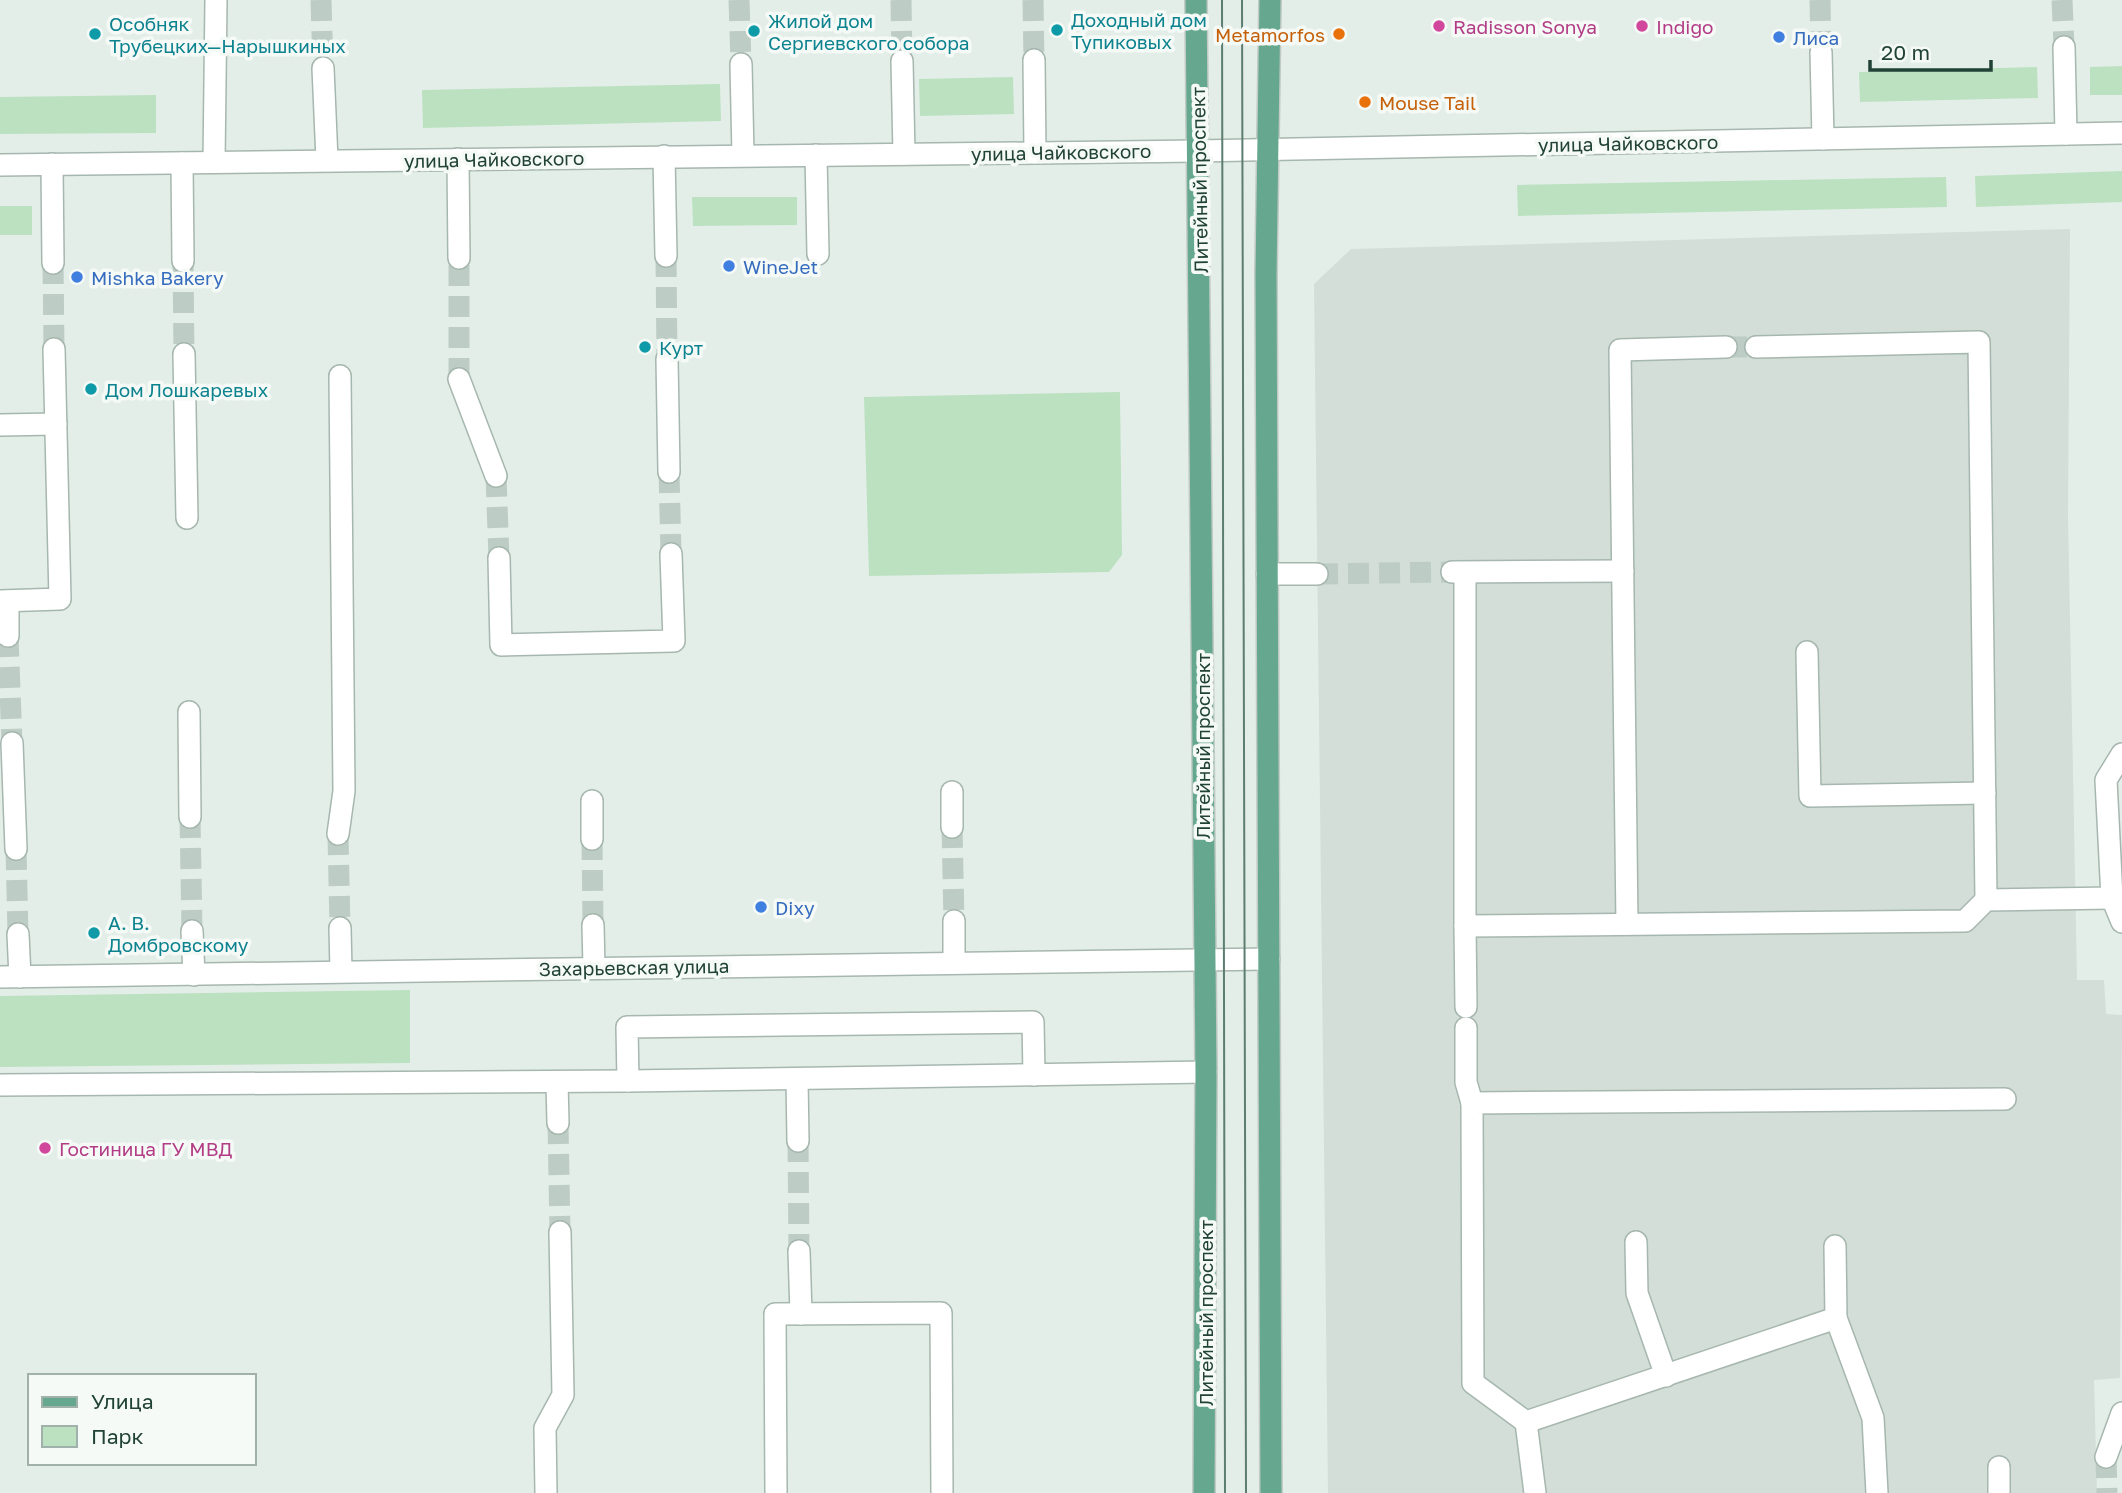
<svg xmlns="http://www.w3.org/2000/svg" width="2122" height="1493" font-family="'Golos Text',sans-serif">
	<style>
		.built { fill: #d2ded7 }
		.green { fill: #bbe1c1 }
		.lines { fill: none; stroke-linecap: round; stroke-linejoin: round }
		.minor-tunnel { stroke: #bdccc4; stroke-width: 21; stroke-dasharray: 21 10; stroke-linecap: butt }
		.minor-casing { stroke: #a6b7af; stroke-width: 24 }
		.major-casing { stroke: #c1cac7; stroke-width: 24 }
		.minor { stroke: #fff; stroke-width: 21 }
		.major { stroke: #65a78f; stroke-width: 21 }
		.tram { stroke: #5c7d71; stroke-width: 2 }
		.hotel-dot { fill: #d1479c; stroke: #f5faf7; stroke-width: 2.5 }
		.culture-dot { fill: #0f9aa8; stroke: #f5faf7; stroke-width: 2.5 }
		.food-dot { fill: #e8710a; stroke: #f5faf7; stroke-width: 2.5 }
		.shop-dot { fill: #3f7fe0; stroke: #f5faf7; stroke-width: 2.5 }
		.labels { text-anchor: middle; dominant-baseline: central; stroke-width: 7; stroke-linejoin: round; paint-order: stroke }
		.culture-label { font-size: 19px; fill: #0d838f; stroke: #f5faf7; text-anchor: start }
		.hotel-label { font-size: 19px; fill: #b23c85; stroke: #f5faf7; text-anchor: start }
		.food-label { font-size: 19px; fill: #c56008; stroke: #f5faf7; text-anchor: end }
		.shop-label { font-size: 19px; fill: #366cbe; stroke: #f5faf7; text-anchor: start }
		.street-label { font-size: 19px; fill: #214236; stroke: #f5faf7 }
	</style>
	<rect width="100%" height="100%" fill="#e4eee8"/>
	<path class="built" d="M 2070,229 L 2068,515 L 2077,980 L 2104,980 L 2106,1014 L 2122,1015 L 2120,1378 L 2094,1380 L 2097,1493 L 1328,1493 L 1314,284 L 1351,249 Z"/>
	<g class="green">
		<path d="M 2122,66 L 2122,95 L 2090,95 L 2090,67 Z"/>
		<path d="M 2037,67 L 2038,98 L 1860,102 L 1859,72 Z"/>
		<path d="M 1013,77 L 1014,114 L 920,116 L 919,79 Z"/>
		<path d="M 720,84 L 721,121 L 423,128 L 422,90 Z"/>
		<path d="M 156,95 L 156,133 L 0,134 L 0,97 Z"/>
		<path d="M 2122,171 L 2122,202 L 1976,207 L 1975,176 Z"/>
		<path d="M 1946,177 L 1947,207 L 1518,216 L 1517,185 Z"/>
		<path d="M 692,197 L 797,197 L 797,225 L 693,226 Z"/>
		<rect x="0" y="206" width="32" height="29"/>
		<path d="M 1120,392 L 1122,555 L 1109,572 L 869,576 L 864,397 Z"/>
		<path d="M 410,990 L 410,1063 L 0,1067 L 0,996 Z"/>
	</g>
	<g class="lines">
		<g class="minor-tunnel">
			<path d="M 321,0 L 323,68"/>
			<path d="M 739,0 L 741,64"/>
			<path d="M 901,0 L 902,61"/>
			<path d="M 1033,0 L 1034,60"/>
			<path d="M 1820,0 L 1821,52"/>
			<path d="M 2062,0 L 2064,47"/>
			<path d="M 666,256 L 667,359"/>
			<path d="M 183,261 L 184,354"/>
			<path d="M 53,263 L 54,349"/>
			<path d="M 1726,347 L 1756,347"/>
			<path d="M 459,379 L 459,258"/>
			<path d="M 669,472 L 671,554"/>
			<path d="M 496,476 L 499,558"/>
			<path d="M 1317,574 L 1452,572"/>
			<path d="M 8,636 L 12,743"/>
			<path d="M 190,817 L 192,931"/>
			<path d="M 952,827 L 954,921"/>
			<path d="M 338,834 L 340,928"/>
			<path d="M 592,839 L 593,925"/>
			<path d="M 16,849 L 18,934"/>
			<path d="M 558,1123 L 560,1232"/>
			<path d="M 798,1141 L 799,1251"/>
			<path d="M 2106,1457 L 2107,1493"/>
		</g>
		<defs>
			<g id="minor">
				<path d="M 2064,47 L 2066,134"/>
				<path d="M 1821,52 L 1823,139"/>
				<path d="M 1034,60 L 1035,153"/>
				<path d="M 902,61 L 904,154"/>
				<path d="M 741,64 L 743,155"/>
				<path d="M 323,68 L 327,160"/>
				<path d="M 816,155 L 818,254"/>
				<path d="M 664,156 L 666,256"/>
				<path d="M 458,159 L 459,258"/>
				<path d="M 214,162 L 216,0"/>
				<path d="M 182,163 L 183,261"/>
				<path d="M 52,164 L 53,263"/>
				<path d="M 0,165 L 1198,151 L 2122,133"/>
				<path d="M 1756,347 L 1979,342 L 1986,900"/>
				<path d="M 184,354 L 187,518"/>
				<path d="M 667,359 L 669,472"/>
				<path d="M 459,379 L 496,476"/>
				<path d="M 0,425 L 56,424"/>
				<path d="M 499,558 L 501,645 L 674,641 L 671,554"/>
				<path d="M 1452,572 L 1623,571"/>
				<path d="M 1465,573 L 1465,926 L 1965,921 L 1986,900 L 2112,898"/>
				<path d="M 1267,574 L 1317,574"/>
				<path d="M 0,601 L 60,599 L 54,349"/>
				<path d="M 8,601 L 8,636"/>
				<path d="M 1807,652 L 1810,796 L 1985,793"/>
				<path d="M 189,712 L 190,817"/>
				<path d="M 12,743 L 16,849"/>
				<path d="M 2122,754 L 2106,780 L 2112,898 L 2122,922"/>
				<path d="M 952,792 L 952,827"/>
				<path d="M 592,801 L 592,839"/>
				<path d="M 338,834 L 344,791 L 340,376"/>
				<path d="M 954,921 L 954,963"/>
				<path d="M 1627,924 L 1620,350 L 1726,347"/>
				<path d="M 593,925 L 594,968"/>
				<path d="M 1465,926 L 1466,1007"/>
				<path d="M 340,928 L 341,971"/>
				<path d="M 192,931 L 194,975"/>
				<path d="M 18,934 L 20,977"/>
				<path d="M 0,977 L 1269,959"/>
				<path d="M 1466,1028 L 1466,1082 L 1472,1103"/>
				<path d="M 797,1079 L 798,1141"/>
				<path d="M 628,1081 L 627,1027 L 1033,1022 L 1034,1075"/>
				<path d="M 557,1082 L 558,1123"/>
				<path d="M 0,1085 L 628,1081 L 1206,1072"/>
				<path d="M 1636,1242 L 1637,1293 L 1666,1376"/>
				<path d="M 1835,1246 L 1836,1318"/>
				<path d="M 799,1251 L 801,1314"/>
				<path d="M 1526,1422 L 1535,1493"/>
				<path d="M 2106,1457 L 2122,1413"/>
				<path d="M 1999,1467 L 1999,1493"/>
				<path d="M 546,1493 L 545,1428 L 563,1395 L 560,1232"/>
				<path d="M 776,1493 L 775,1314 L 941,1313 L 942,1493"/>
				<path d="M 1877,1493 L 1873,1418 L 1836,1318 L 1526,1422 L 1473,1383 L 1472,1103 L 2005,1099"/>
			</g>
			<g id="major">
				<path d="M 1196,0 L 1206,1072 L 1204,1493"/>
				<path d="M 1270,0 L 1266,274 L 1271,1493"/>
			</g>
		</defs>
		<use href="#minor" class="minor-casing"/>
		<use href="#major" class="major-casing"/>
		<use href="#minor" class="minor"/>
		<use href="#major" class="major"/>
		<g class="tram">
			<path d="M 1222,0 L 1225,1493"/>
			<path d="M 1242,0 L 1246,1493"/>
		</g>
	</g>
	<g class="hotel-dot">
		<circle cx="1439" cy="26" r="7"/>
		<circle cx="1642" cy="26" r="7"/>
		<circle cx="45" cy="1148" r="7"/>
	</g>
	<g class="culture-dot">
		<circle cx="1057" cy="30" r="7"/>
		<circle cx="754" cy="31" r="7"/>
		<circle cx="95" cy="34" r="7"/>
		<circle cx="645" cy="347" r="7"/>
		<circle cx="91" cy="389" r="7"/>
		<circle cx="94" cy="933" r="7"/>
	</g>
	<g class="food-dot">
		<circle cx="1339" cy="34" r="7"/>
		<circle cx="1365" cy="102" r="7"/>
	</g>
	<g class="shop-dot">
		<circle cx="1779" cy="37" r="7"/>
		<circle cx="729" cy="266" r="7"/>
		<circle cx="77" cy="277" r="7"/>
		<circle cx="761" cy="907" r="7"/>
	</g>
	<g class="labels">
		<g class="culture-label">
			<text x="1071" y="19">Доходный дом<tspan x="1071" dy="22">Тупиковых</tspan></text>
			<text x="768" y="20">Жилой дом<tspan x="768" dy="22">Сергиевского собора</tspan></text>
			<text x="109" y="23">Особняк<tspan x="109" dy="22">Трубецких—Нарышкиных</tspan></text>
			<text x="659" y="347">Курт</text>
			<text x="105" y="389">Дом Лошкаревых</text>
			<text x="108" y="922">А. В.<tspan x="108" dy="22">Домбровскому</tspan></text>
		</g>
		<g class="hotel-label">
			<text x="1453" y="26">Radisson Sonya</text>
			<text x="1656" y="26">Indigo</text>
			<text x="59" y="1148">Гостиница ГУ МВД</text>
		</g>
		<g class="food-label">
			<text x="1325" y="34">Metamorfos</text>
			<text x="1379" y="102" text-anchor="start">Mouse Tail</text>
		</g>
		<g class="shop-label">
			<text x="1793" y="37">Лиса</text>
			<text x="743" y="266">WineJet</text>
			<text x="91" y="277">Mishka Bakery</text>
			<text x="775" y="907">Dixy</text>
		</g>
		<g class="street-label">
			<text transform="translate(1628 143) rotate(-1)">улица Чайковского</text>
			<text transform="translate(1061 152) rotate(-1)">улица Чайковского</text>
			<text transform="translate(494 159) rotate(-1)">улица Чайковского</text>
			<text transform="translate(1199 180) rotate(-91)">Литейный проспект</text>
			<text transform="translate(1202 746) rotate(-90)">Литейный проспект</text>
			<text transform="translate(634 967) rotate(-1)">Захарьевская улица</text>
			<text transform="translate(1205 1313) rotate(-90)">Литейный проспект</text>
		</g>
	</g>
	<rect x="28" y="1374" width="228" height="91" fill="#f5faf7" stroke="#a0b0aa" stroke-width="2"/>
	<rect x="42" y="1397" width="35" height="10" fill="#65a78f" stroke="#a0b0aa" stroke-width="2"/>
	<text x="91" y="1409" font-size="21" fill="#214236">Улица</text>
	<rect x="42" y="1426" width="35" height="21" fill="#bbe1c1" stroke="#a0b0aa" stroke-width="2"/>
	<text x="91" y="1444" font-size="21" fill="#214236">Парк</text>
	<path d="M1870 60v10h121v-10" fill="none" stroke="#214236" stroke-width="3.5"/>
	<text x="1881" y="60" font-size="21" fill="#214236" stroke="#f5faf7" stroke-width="5" paint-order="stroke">20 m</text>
</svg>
